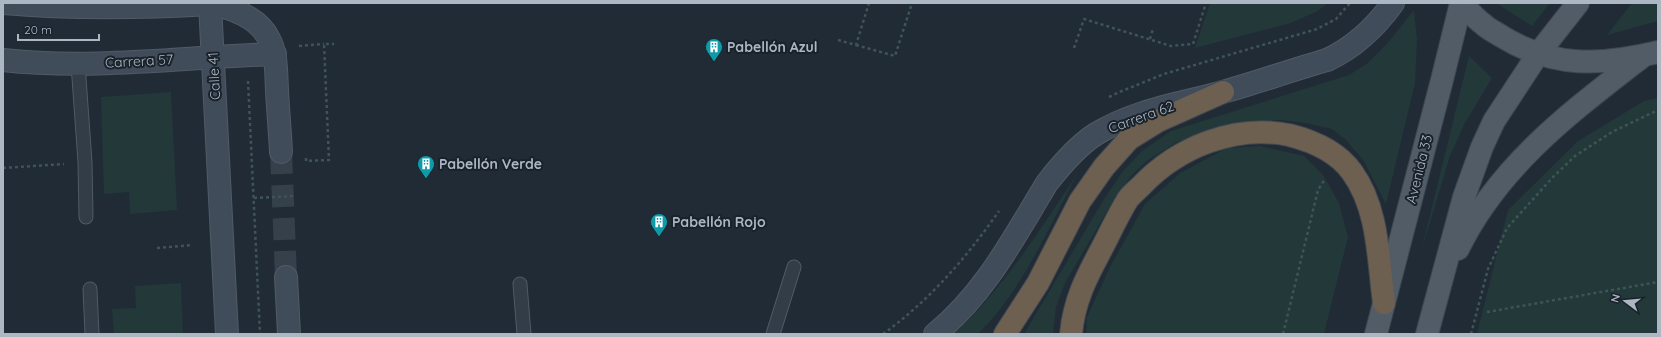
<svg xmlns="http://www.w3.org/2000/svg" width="1661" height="337" font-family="Quicksand,sans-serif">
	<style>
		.green { fill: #233838 }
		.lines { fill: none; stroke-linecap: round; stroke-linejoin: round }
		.secondary-tunnel { stroke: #35404b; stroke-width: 22; stroke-dasharray: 22 11; stroke-linecap: butt }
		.lane-casing { stroke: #515a65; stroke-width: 15 }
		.secondary-casing { stroke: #515a65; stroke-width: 24 }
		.primary-casing { stroke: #3d4650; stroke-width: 24 }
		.highway-casing { stroke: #3e4751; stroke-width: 24 }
		.path { stroke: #3f5455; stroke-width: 2.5; stroke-dasharray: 3 3; stroke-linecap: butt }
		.lane { stroke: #333d47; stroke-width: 13 }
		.secondary { stroke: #414c5a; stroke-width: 22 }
		.primary { stroke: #515c67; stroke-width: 22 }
		.highway { stroke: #6d6050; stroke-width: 22 }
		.labels { text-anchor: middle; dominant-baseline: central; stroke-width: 4; stroke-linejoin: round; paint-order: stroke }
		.poi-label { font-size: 14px; font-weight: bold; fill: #adb7c4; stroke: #19222b; text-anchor: start }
		.street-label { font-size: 14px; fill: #adb7c4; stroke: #19222b }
	</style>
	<rect width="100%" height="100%" fill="#202b36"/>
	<g class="green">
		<path d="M 1210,3 L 1328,3 L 1318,11 L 1291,23 L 1195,48 Z"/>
		<path d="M 1496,3 L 1550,3 L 1532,26 Z"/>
		<path d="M 1632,3 L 1658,3 L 1658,21 L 1607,35 Z"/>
		<path d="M 1414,10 L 1417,40 L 1415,83 L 1386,204 L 1363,160 L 1346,140 L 1332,129 L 1305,123 L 1280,120 L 1253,122 L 1177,142 L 1148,160 L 1131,176 L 1112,203 L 1065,283 L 1056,307 L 1053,334 L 1024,334 L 1104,199 L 1123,171 L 1142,151 L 1171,131 L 1349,75 L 1368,63 L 1386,45 Z"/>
		<path d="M 1469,56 L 1492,78 L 1465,123 L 1450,156 L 1421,252 Z"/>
		<path d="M 171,92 L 177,210 L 130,214 L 129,192 L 104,194 L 101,97 Z"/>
		<path d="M 1658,98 L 1658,334 L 1477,334 L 1508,210 L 1578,141 L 1644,101 Z"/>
		<path d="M 1260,146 L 1304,156 L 1323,175 L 1339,203 L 1348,237 L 1324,334 L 1086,334 L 1087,317 L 1110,267 L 1145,204 L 1180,173 L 1227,148 Z"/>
		<path d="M 1079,171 C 1050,225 1022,291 978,334 L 954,334 C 1005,287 1041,228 1079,171 Z"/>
		<path d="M 181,283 L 183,334 L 114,334 L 112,309 L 136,308 L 135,286 Z"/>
	</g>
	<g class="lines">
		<path class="secondary-tunnel" d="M 281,152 L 286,277"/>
		<defs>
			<g id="lane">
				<path d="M 78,64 L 85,162 L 86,217"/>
				<path d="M 520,284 L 524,334"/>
				<path d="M 90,289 L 92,334"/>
				<path d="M 773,334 L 794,267"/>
			</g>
			<g id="secondary">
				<path d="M 3,3 C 72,9 141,8 210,4 C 231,7 259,18 269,39 C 277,54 276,73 277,90 C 278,111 280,131 281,152"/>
				<path d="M 210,4 L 227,334"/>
				<path d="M 3,60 C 93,70 185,57 275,54"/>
				<path d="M 286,277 L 289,334"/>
				<path d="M 935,334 C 985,294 1014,237 1047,183 C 1061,165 1077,146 1096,134 C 1135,110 1180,104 1223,92 C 1258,82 1292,70 1327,60 C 1355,47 1375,28 1393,3"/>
			</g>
			<g id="primary">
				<path d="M 1461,3 C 1468,10 1475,18 1483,24 C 1488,29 1495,32 1501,36 C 1553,68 1600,66 1658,52"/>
				<path d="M 1458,249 C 1499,165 1571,112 1643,56"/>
				<path d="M 1376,334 L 1442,80 L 1461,3"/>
				<path d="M 1427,334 L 1464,197 L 1482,147 L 1494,121 L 1538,54 L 1578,3"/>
			</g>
			<g id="highway">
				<path d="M 1005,334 L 1038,283 L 1080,201 L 1104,167 L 1129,139 L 1158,121 L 1223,92"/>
				<path d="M 1071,334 C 1074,301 1086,278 1101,250 C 1110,233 1118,215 1128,199 C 1132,194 1137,190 1141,186 C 1178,147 1235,124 1289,135 C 1313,141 1337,151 1352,172 C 1379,209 1378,260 1384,303"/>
			</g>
		</defs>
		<use href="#lane" class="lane-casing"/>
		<use href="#secondary" class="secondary-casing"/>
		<use href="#primary" class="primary-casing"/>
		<use href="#highway" class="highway-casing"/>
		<g class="path">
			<path d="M 1150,39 L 1153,29"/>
			<path d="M 838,40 L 856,45 L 869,3"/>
			<path d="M 856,45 L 895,56 L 912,3"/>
			<path d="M 299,46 L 324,44"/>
			<path d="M 1074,48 L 1084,19 L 1171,46 L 1193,44 L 1206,3"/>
			<path d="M 248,81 L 260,334"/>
			<path d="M 1109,97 L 1122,91 L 1164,74 L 1317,29 L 1336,19 L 1350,3"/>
			<path d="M 306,158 L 306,161 L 329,160 L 324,44 L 334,44"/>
			<path d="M 3,168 L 64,164"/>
			<path d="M 254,198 L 295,196"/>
			<path d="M 157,248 L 193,245"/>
			<path d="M 1487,312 L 1658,282"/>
			<path d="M 883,334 C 929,301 967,257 999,211"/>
			<path d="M 1283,334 L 1318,190 L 1325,179"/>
			<path d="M 1471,334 L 1488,269 L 1507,228 L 1553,177 L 1575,156 L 1612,132 L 1658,110"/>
		</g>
		<use href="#lane" class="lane"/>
		<use href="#secondary" class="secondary"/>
		<use href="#primary" class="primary"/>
		<use href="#highway" class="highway"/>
	</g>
	<defs>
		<symbol id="building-pin" viewBox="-11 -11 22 30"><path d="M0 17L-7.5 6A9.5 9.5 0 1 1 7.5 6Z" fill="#0f9aa8" stroke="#19222b"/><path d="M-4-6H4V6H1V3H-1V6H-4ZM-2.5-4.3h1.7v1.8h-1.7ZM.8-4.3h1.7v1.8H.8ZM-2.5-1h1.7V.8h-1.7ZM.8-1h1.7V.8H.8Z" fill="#fff"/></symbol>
	</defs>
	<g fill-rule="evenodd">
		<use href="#building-pin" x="704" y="37" width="20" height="27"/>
		<use href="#building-pin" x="416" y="154" width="20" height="27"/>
		<use href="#building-pin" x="649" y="212" width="20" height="27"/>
	</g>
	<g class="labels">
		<g class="poi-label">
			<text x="727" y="47">Pabellón Azul</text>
			<text x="439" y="164">Pabellón Verde</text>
			<text x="672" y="222">Pabellón Rojo</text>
		</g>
		<g class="street-label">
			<text transform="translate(139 61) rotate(-3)">Carrera 57</text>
			<text transform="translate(214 76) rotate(-93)">Calle 41</text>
			<text transform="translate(1141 117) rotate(-20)">Carrera 62</text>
			<text transform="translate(1419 169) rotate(-76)">Avenida 33</text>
		</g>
	</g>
	<rect width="1661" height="337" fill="none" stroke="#adb7c4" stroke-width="8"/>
	<g transform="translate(1625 301) rotate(286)" stroke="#19222b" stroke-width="3" paint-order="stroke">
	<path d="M0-3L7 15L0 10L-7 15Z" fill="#adb7c4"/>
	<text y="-6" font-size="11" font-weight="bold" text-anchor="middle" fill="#adb7c4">N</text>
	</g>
	<path d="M18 34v6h81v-6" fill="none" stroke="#adb7c4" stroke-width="2"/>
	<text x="24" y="34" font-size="12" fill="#adb7c4" stroke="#19222b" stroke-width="3" paint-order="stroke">20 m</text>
</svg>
